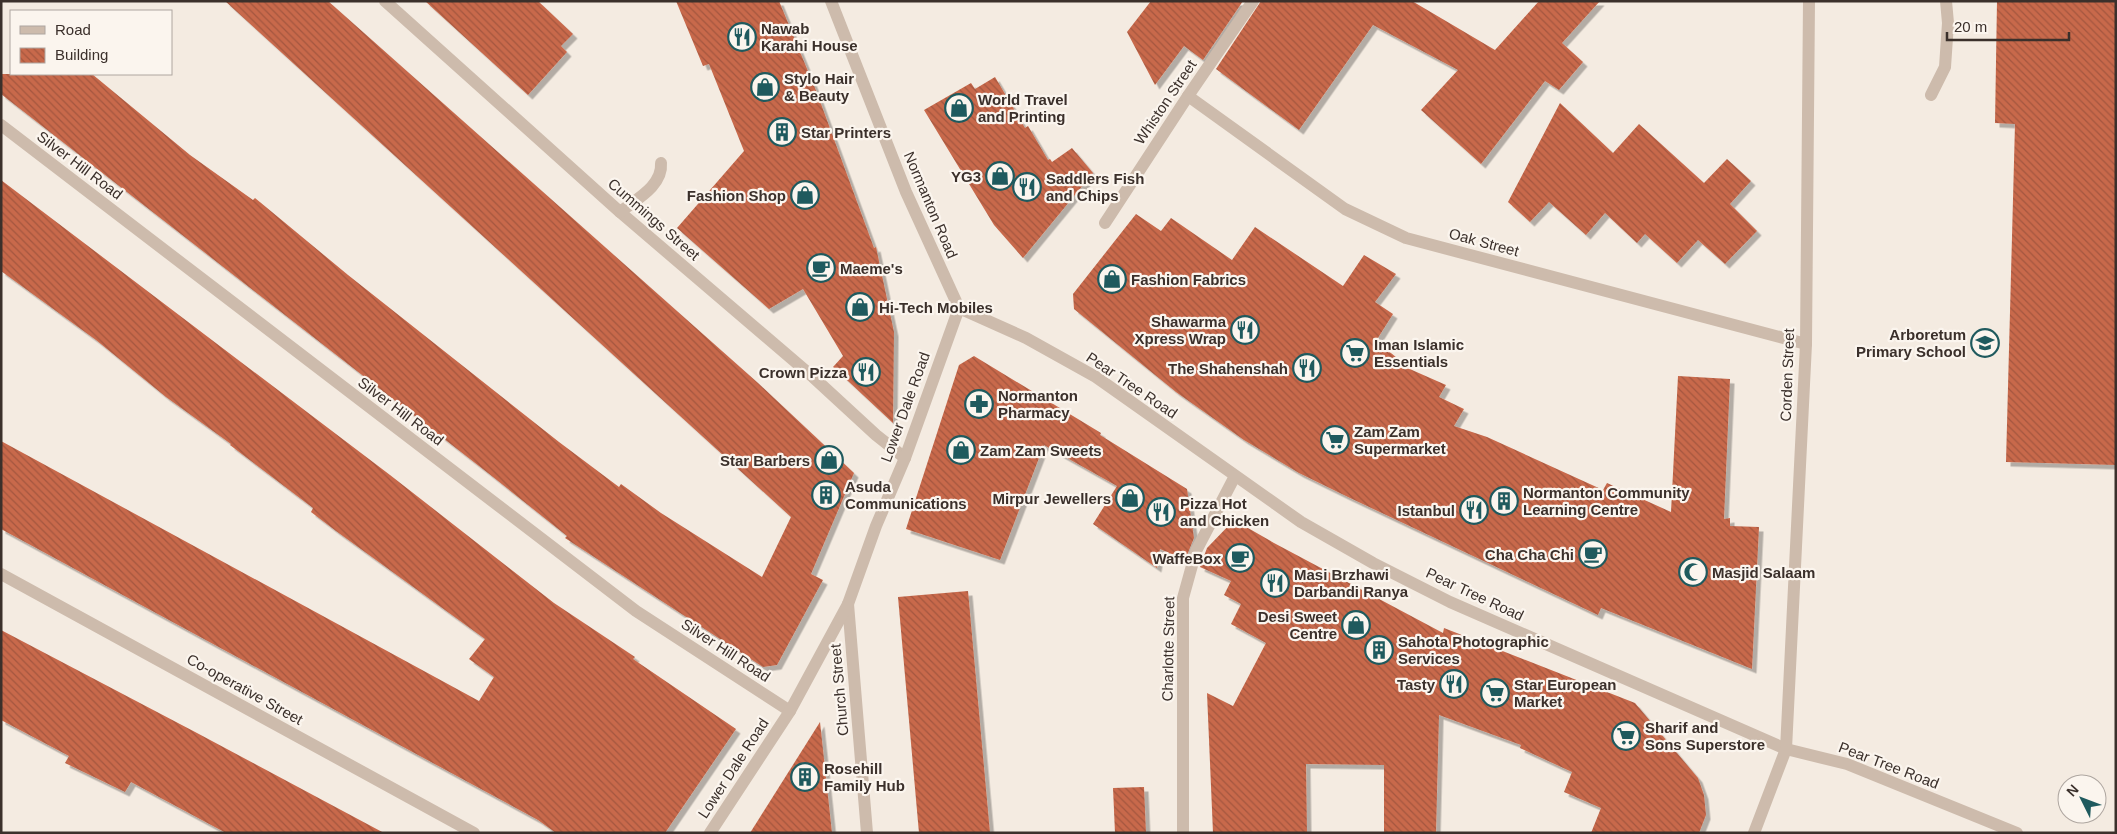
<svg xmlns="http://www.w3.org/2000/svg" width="2117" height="834" font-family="Arial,sans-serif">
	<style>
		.building { fill: url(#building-back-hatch); filter: url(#shadow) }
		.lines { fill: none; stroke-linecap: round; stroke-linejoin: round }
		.minor { stroke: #cdbbac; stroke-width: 12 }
		.labels { text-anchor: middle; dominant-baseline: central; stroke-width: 4.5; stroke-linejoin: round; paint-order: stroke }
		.poi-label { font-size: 15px; font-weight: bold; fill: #3b302b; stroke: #fbf5ee; text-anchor: start }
		.street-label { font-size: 15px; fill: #3b302b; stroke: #fbf5ee }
	</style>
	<defs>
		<pattern id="building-back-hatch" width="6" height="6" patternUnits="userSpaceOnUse" patternTransform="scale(1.25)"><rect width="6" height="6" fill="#c8694b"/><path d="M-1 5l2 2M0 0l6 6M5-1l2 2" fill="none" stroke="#a4573f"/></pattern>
		<filter id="shadow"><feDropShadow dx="4.5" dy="4.5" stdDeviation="0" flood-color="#0004"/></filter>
	</defs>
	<rect width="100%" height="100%" fill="#f4ebe1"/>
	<g class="building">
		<path d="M 225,1 L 328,1 L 758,383 L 854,473 L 811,574 L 823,580 L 777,665 L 763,667 L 565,538 L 567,536 L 488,473 L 1,94 L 1,74 L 92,74 L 190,155 L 253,200 L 255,198 L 348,275 L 559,442 L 619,487 L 621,484 L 661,513 L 762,577 L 791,517 Z"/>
		<path d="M 425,1 L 538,1 L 573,34 L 561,46 L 567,52 L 528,95 Z"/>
		<path d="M 676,1 L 779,1 L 817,93 L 874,248 L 876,247 L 894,332 L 893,423 L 833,367 L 843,356 L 803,289 L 769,309 L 677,228 L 744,151 L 709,64 L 703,66 Z"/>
		<path d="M 1151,1 L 1243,1 L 1203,60 L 1184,46 L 1155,85 L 1127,32 Z"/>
		<path d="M 1261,1 L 1412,1 L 1495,50 L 1539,1 L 1600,1 L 1562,43 L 1583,62 L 1559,90 L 1545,81 L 1481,164 L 1421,110 L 1458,70 L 1373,25 L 1299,130 L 1216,69 Z"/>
		<path d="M 1997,1 L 2116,1 L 2116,465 L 2006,462 L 2015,124 L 1995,123 Z"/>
		<path d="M 995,77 L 1025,128 L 1028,126 L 1048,160 L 1050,159 L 1052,162 L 1072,148 L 1093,173 L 1023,258 L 994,225 L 924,110 L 971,83 L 975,89 Z"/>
		<path d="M 1560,103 L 1613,153 L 1639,124 L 1704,183 L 1727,159 L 1751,181 L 1730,204 L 1757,231 L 1725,264 L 1698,240 L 1677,263 L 1645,234 L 1637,243 L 1605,213 L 1586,235 L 1549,202 L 1530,222 L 1508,202 Z"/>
		<path d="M 1,180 L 390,475 L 554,603 L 635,657 L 633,659 L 736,729 L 665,833 L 556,833 L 538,820 L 1,529 L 1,441 L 479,701 L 494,677 L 469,659 L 485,639 L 336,531 L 311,512 L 313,508 L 230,445 L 231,444 L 166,397 L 96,340 L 1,271 Z"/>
		<path d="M 1136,214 L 1161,231 L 1171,218 L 1232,260 L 1255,227 L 1343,286 L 1364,255 L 1396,274 L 1375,302 L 1393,314 L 1376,341 L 1412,370 L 1446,385 L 1439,397 L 1464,409 L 1454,426 L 1487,437 L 1603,490 L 1607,483 L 1671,512 L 1678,376 L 1730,379 L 1724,519 L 1730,518 L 1730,526 L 1759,527 L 1752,669 L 1601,608 L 1598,615 L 1348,497 L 1299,473 L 1244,440 L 1176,392 L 1074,309 L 1073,294 Z"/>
		<path d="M 974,356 L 1101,433 L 1100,435 L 1187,489 L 1194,538 L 1185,560 L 1160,549 L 1157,568 L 1093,524 L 1117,486 L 1044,445 L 1000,560 L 906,529 L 959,365 Z"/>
		<path d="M 1234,520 L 1274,543 L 1443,633 L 1444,628 L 1635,703 L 1698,778 L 1704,795 L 1706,815 L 1699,833 L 1591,833 L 1601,808 L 1564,792 L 1572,772 L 1520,748 L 1521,745 L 1439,715 L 1436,833 L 1384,833 L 1384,765 L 1306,764 L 1307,833 L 1213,833 L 1207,693 L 1233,706 L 1266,643 L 1231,624 L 1241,604 L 1224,595 L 1231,581 L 1200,567 L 1207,548 Z"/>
		<path d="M 968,591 L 990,833 L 919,833 L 898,597 Z"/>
		<path d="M 1,630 L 197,733 L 384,833 L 226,833 L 131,782 L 125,792 L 65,763 L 69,756 L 1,720 Z"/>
		<path d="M 820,722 L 832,833 L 750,833 Z"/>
		<path d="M 1144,787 L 1146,833 L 1115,833 L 1113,788 Z"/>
	</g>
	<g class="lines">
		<g class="minor">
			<path d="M 385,1 L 620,212 L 813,377 L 876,435 L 905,458"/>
			<path d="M 831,1 L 906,192 L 959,308"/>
			<path d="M 1931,95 L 1945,67 L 1948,23 L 1946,1"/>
			<path d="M 1188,96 L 1345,209 L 1406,238 L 1806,344"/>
			<path d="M 1,125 L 636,611 L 790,711"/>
			<path d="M 620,212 C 635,200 663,186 661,163"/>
			<path d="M 1105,223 L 1188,96 L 1253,1"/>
			<path d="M 959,308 L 1026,338 L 1096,377 L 1301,522 L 1373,563 L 1450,602 L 1786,749 L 1847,764 L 2017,833"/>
			<path d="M 1,574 L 474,833"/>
			<path d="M 848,604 L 867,833"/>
			<path d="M 710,833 L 790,711 L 848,604 L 876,526 L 905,458 L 959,308"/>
			<path d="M 1183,833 L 1183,598 L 1196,551 L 1235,476"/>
			<path d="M 1754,833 L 1786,749 L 1806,344 L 1809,1"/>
		</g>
	</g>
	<defs>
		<symbol id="restaurant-ring" viewBox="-11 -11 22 22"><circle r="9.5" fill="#fbf5ee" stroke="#1f5a5e" stroke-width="1.5"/><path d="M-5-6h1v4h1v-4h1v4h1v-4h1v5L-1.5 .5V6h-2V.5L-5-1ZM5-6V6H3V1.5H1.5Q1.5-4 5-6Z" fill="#1f5a5e"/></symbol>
		<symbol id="shop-ring" viewBox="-11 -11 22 22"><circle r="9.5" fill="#fbf5ee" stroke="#1f5a5e" stroke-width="1.5"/><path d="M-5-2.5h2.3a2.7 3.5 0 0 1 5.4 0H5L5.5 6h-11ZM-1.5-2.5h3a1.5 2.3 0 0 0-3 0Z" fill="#1f5a5e"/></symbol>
		<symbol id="building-ring" viewBox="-11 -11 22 22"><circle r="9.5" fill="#fbf5ee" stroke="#1f5a5e" stroke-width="1.5"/><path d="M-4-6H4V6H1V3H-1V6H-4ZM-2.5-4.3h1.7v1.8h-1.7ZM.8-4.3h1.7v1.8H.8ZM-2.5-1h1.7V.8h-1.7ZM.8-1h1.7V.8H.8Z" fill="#1f5a5e"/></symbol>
		<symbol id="cafe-ring" viewBox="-11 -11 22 22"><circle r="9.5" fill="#fbf5ee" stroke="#1f5a5e" stroke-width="1.5"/><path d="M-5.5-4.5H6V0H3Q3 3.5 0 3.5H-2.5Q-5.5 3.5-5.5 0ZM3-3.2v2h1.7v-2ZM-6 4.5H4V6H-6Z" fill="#1f5a5e"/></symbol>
		<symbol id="school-ring" viewBox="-11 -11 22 22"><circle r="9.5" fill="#fbf5ee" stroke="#1f5a5e" stroke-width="1.5"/><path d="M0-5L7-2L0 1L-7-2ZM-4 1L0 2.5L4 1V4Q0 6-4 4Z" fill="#1f5a5e"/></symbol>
		<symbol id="supermarket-ring" viewBox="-11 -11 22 22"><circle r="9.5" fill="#fbf5ee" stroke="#1f5a5e" stroke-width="1.5"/><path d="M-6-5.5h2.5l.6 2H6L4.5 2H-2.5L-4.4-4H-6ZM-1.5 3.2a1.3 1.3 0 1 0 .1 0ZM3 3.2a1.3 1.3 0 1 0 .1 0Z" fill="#1f5a5e"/></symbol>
		<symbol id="pharmacy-ring" viewBox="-11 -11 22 22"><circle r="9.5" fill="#fbf5ee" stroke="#1f5a5e" stroke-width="1.5"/><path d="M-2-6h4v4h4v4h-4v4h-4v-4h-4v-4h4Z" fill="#1f5a5e"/></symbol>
		<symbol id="mosque-ring" viewBox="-11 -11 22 22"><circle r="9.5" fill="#fbf5ee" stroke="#1f5a5e" stroke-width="1.5"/><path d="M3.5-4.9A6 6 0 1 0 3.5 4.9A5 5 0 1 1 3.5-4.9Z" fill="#1f5a5e"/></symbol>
	</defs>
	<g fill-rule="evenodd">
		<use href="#restaurant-ring" x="726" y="21" width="32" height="32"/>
		<use href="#shop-ring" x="749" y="71" width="32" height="32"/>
		<use href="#shop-ring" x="943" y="92" width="32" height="32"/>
		<use href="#building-ring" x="766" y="116" width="32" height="32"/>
		<use href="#shop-ring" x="984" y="160" width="32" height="32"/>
		<use href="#restaurant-ring" x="1011" y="171" width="32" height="32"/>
		<use href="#shop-ring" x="789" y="179" width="32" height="32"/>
		<use href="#cafe-ring" x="805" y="252" width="32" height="32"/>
		<use href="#shop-ring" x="1096" y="263" width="32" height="32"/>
		<use href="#shop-ring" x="844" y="291" width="32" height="32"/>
		<use href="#restaurant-ring" x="1229" y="314" width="32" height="32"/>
		<use href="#school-ring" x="1969" y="327" width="32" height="32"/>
		<use href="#supermarket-ring" x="1339" y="337" width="32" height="32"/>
		<use href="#restaurant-ring" x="1291" y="352" width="32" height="32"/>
		<use href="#restaurant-ring" x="850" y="356" width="32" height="32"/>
		<use href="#pharmacy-ring" x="963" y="388" width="32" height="32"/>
		<use href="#supermarket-ring" x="1319" y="424" width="32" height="32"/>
		<use href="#shop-ring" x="945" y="434" width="32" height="32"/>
		<use href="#shop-ring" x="813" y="444" width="32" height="32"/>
		<use href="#building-ring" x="810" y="479" width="32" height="32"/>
		<use href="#shop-ring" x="1114" y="482" width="32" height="32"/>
		<use href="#building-ring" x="1488" y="485" width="32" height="32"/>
		<use href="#restaurant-ring" x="1458" y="494" width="32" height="32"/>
		<use href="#restaurant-ring" x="1145" y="496" width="32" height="32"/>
		<use href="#cafe-ring" x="1577" y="538" width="32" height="32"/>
		<use href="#cafe-ring" x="1224" y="542" width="32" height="32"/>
		<use href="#mosque-ring" x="1677" y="556" width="32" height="32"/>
		<use href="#restaurant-ring" x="1259" y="567" width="32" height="32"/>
		<use href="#shop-ring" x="1340" y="609" width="32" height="32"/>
		<use href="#building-ring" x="1363" y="634" width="32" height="32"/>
		<use href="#restaurant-ring" x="1438" y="668" width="32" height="32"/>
		<use href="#supermarket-ring" x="1479" y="677" width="32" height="32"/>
		<use href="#supermarket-ring" x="1610" y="720" width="32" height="32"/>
		<use href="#building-ring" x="789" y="761" width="32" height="32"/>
	</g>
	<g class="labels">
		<g class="poi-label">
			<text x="761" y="28">Nawab<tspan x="761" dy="17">Karahi House</tspan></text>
			<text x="784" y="78">Stylo Hair<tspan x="784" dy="17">&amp; Beauty</tspan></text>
			<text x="978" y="99">World Travel<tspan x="978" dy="17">and Printing</tspan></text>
			<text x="801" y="132">Star Printers</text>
			<text x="981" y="176" text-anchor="end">YG3</text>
			<text x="1046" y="178">Saddlers Fish<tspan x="1046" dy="17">and Chips</tspan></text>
			<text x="786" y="195" text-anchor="end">Fashion Shop</text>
			<text x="840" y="268">Maeme's</text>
			<text x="1131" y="279">Fashion Fabrics</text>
			<text x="879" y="307">Hi-Tech Mobiles</text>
			<text x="1226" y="321" text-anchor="end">Shawarma<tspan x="1226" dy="17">Xpress Wrap</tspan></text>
			<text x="1966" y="334" text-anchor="end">Arboretum<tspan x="1966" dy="17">Primary School</tspan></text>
			<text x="1374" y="344">Iman Islamic<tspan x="1374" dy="17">Essentials</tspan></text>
			<text x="1288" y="368" text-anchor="end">The Shahenshah</text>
			<text x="847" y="372" text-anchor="end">Crown Pizza</text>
			<text x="998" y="395">Normanton<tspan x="998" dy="17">Pharmacy</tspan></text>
			<text x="1354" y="431">Zam Zam<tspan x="1354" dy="17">Supermarket</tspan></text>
			<text x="980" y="450">Zam Zam Sweets</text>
			<text x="810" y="460" text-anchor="end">Star Barbers</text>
			<text x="845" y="486">Asuda<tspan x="845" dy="17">Communications</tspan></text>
			<text x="1523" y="492">Normanton Community<tspan x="1523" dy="17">Learning Centre</tspan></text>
			<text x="1111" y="498" text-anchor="end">Mirpur Jewellers</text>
			<text x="1180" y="503">Pizza Hot<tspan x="1180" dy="17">and Chicken</tspan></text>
			<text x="1455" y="510" text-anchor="end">Istanbul</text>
			<text x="1574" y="554" text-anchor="end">Cha Cha Chi</text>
			<text x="1221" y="558" text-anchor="end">WaffeBox</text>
			<text x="1712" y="572">Masjid Salaam</text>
			<text x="1294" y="574">Masi Brzhawi<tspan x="1294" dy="17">Darbandi Ranya</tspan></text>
			<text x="1337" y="616" text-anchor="end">Desi Sweet<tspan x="1337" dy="17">Centre</tspan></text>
			<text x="1398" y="641">Sahota Photographic<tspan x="1398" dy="17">Services</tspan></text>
			<text x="1435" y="684" text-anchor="end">Tasty</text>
			<text x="1514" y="684">Star European<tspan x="1514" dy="17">Market</tspan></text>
			<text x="1645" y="727">Sharif and<tspan x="1645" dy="17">Sons Superstore</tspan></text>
			<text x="824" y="768">Rosehill<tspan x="824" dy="17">Family Hub</tspan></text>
		</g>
		<g class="street-label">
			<text transform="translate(1165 102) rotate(-56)">Whiston Street</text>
			<text transform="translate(80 165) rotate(37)">Silver Hill Road</text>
			<text transform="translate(931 205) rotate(67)">Normanton Road</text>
			<text transform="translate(654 219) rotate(41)">Cummings Street</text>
			<text transform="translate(1484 242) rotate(15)">Oak Street</text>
			<text transform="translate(1787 375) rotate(-88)">Corden Street</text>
			<text transform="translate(1132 385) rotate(34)">Pear Tree Road</text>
			<text transform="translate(905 407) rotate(-70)">Lower Dale Road</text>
			<text transform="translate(401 411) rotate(37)">Silver Hill Road</text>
			<text transform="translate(1475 594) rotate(25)">Pear Tree Road</text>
			<text transform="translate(1168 649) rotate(-89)">Charlotte Street</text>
			<text transform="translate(726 650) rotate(33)">Silver Hill Road</text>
			<text transform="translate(245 689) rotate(29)">Co-operative Street</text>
			<text transform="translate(839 690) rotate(-95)">Church Street</text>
			<text transform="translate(1889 765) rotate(21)">Pear Tree Road</text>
			<text transform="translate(733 768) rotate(-57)">Lower Dale Road</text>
		</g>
	</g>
	<rect width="2117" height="834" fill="none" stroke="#3b302b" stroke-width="5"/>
	<rect x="10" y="10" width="162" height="65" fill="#fbf5ee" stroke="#aea6a0"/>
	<rect x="20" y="26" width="25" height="8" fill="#cdbbac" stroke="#aea6a0"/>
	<text x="55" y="35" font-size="15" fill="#3b302b">Road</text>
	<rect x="20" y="48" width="25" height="15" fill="url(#building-back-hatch)" stroke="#aea6a0"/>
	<text x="55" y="60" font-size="15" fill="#3b302b">Building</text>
	<g transform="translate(2082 799) rotate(312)"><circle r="24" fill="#fbf5ee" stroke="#aea6a0"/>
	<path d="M0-4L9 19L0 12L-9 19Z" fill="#1f5a5e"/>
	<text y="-8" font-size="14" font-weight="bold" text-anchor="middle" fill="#3b302b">N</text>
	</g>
	<path d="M1947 32v8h122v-8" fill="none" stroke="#3b302b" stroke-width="2.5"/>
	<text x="1954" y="32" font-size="15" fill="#3b302b" stroke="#fbf5ee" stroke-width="4" paint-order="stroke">20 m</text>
</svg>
